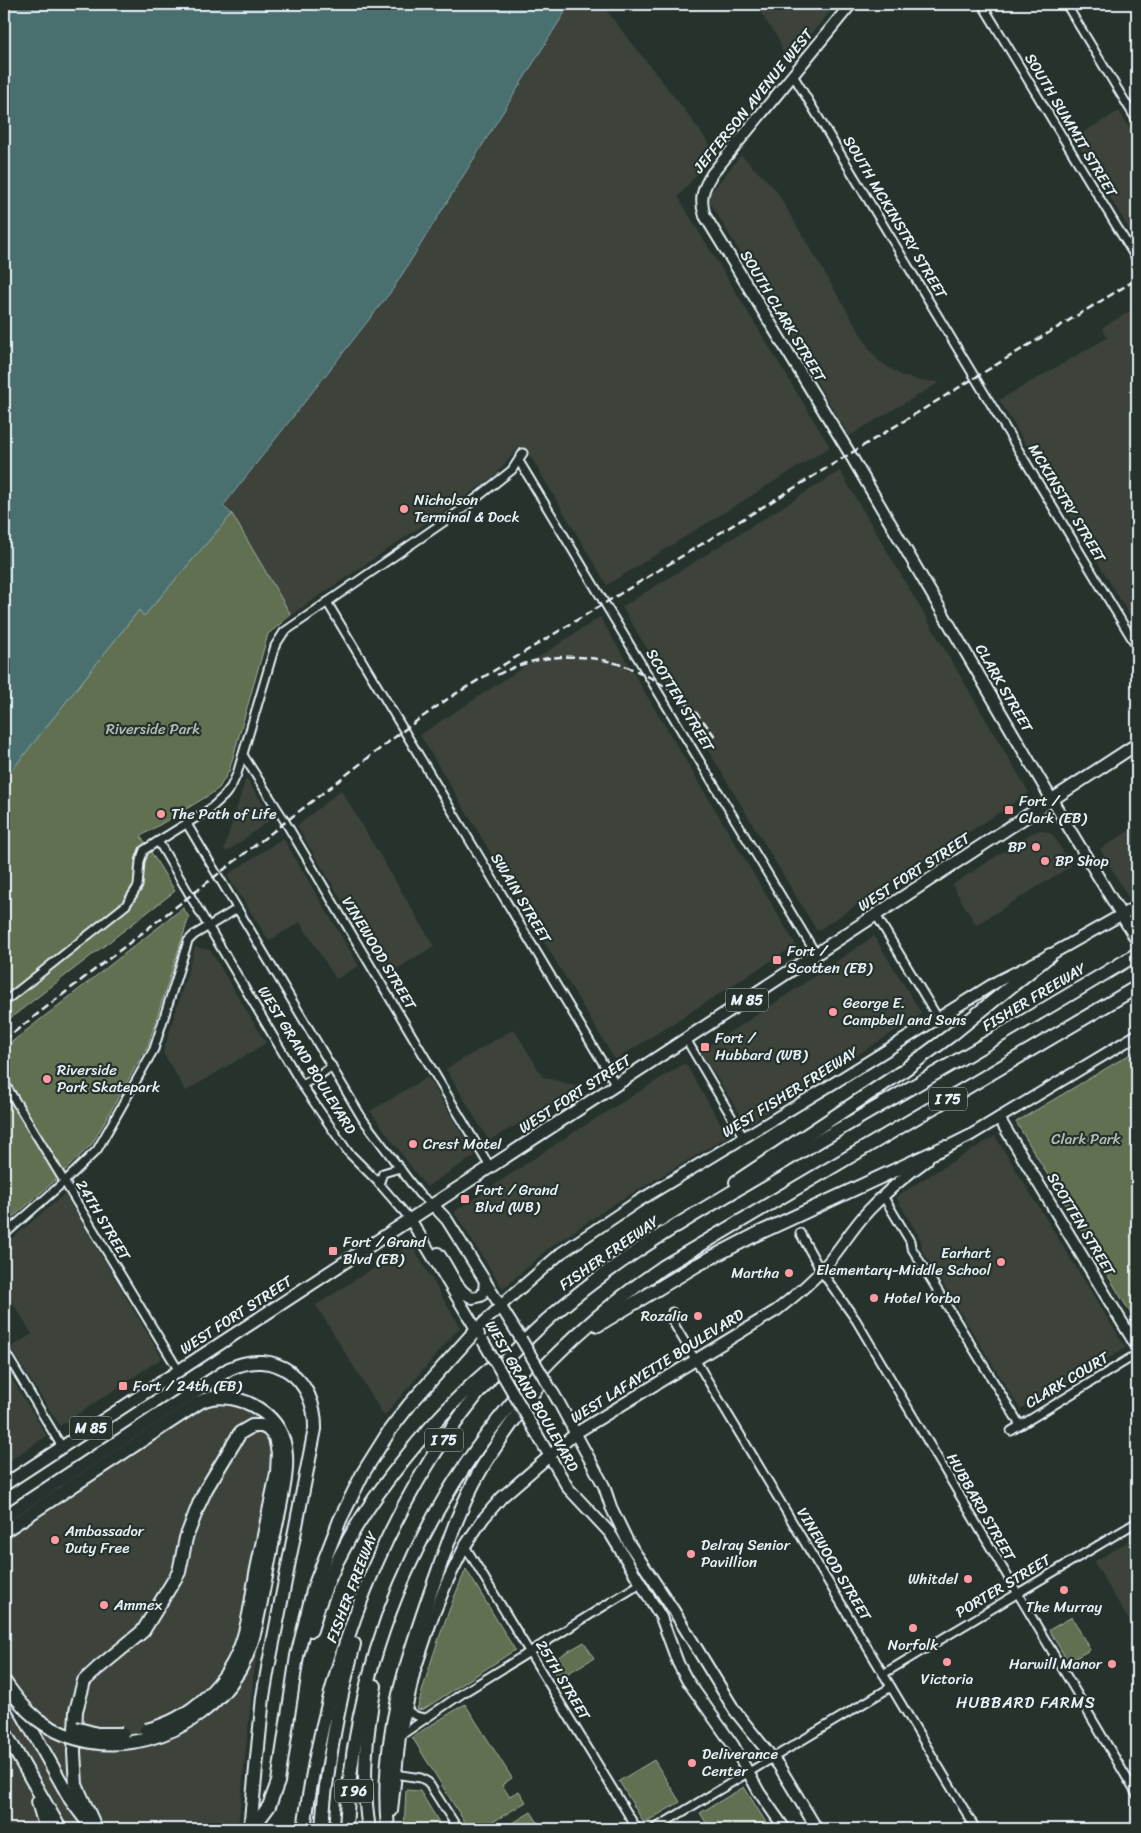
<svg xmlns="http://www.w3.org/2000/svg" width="1141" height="1833" font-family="Sriracha,sans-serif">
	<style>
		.built { fill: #3c423b }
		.green { fill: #606f51; stroke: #a4b0a4 }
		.water { fill: #4a6f6e; stroke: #89a3a5 }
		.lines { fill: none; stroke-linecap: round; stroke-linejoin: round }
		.street-casing { stroke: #e8f1f8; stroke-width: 11 }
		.secondary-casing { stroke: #e8f1f8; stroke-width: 14 }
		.primary-casing { stroke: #e8f1f8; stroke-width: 15 }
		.highway-casing { stroke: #e8f1f8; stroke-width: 16 }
		.street { stroke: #26332d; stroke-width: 7 }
		.secondary { stroke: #26332d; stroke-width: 10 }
		.primary { stroke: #26332d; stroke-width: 11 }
		.highway { stroke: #26332d; stroke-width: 12 }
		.rail { stroke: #e8f1f8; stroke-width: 2.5; stroke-dasharray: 8 4; stroke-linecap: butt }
		.secondary-bridge-casing { stroke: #e8f1f8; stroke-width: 14; stroke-linecap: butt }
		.highway-bridge-casing { stroke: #e8f1f8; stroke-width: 16; stroke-linecap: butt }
		.secondary-bridge { stroke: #26332d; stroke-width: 10 }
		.highway-bridge { stroke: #26332d; stroke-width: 12 }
		.poi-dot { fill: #ff9aa2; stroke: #26332d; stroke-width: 2 }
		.labels { text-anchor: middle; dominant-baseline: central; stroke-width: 4.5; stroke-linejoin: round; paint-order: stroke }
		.shield { fill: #26332d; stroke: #aeb8bb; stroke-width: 1 }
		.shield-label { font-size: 14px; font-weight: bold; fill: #e8f1f8 }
		.street-label { font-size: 15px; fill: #e8f1f8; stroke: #26332d }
		.poi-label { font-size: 15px; fill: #e8f1f8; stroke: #26332d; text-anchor: start }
		.park-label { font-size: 15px; fill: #b2bdb5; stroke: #26332d }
		.neighbourhood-label { font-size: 16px; letter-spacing: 1px; fill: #e8f1f8; stroke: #26332d }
	</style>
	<rect width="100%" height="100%" fill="#26332d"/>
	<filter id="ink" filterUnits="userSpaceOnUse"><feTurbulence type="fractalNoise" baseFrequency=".02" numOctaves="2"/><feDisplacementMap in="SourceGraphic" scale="10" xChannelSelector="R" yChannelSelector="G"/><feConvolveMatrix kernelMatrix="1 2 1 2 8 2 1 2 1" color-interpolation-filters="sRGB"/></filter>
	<g filter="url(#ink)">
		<g class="built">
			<path d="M 570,4 L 601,4 L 687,113 L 715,152 L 678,197 L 830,447 L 607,585 L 532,459 L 520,446 L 494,477 L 291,615 L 232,514 L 223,506 L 393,289 Z"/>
			<path d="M 755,4 L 836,4 L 787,64 L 779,40 Z"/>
			<path d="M 1119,111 L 1137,141 L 1137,242 L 1074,138 Z"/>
			<path d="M 741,155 L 775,189 L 872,353 L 879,361 L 902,376 L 922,381 L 940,382 L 849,436 L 707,197 Z"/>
			<path d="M 1137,307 L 1137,627 L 999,400 L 1107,338 L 1102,328 Z"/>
			<path d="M 840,471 L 1029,793 L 817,931 L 622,607 Z"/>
			<path d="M 600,617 L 796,945 L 615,1060 L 420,735 Z"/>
			<path d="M 246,778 L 272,818 L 227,852 L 224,849 Z"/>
			<path d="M 341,790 L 434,946 L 387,975 L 297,826 Z"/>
			<path d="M 1137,826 L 1137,892 L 1128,897 L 1100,849 Z"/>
			<path d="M 1041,830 L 1050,833 L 1053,835 L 1071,866 L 976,925 L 952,885 L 1032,833 Z"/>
			<path d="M 283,838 L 359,966 L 336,979 L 300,922 L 269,941 L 227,875 Z"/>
			<path d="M 874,936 L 922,1014 L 747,1125 L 700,1051 L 760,1013 Z"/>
			<path d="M 195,947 L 210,950 L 266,1043 L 186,1091 L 163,1053 Z"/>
			<path d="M 514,1029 L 543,1077 L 580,1087 L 489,1141 L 446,1069 Z"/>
			<path d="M 685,1063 L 728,1136 L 611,1206 L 548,1249 L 503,1289 L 454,1212 L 568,1136 Z"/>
			<path d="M 428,1077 L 475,1156 L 426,1187 L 370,1111 Z"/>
			<path d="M 995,1136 L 1126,1348 L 1020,1409 L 922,1250 L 921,1240 L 896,1197 L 917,1183 Z"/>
			<path d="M 65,1194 L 162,1358 L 60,1426 L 10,1348 L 32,1334 L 4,1288 L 4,1245 Z"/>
			<path d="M 411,1244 L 460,1327 L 384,1416 L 316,1305 Z"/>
			<path d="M 4,1366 L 47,1436 L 4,1464 Z"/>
			<path d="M 228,1392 L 244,1395 L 255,1399 L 263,1403 L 275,1415 L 284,1427 L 290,1442 L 294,1467 L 254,1671 L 238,1829 L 4,1829 L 4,1522 Z"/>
			<path d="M 1137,1536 L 1137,1634 L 1094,1562 Z"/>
		</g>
		<g class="green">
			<path d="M 232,514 L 291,615 L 268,634 L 229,771 L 219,788 L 211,794 L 141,836 L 175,891 L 4,1023 L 4,780 L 139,610 L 144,616 Z"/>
			<path d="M 183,908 L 189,917 L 148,1045 L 92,1144 L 50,1185 L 4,1225 L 4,1048 Z"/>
			<path d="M 1137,1050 L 1137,1324 L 1016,1122 Z"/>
			<path d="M 466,1569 L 515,1650 L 424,1709 L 417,1710 C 430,1661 446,1615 466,1569 Z"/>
			<path d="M 1072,1617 L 1090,1650 L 1068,1662 L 1049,1630 Z"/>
			<path d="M 584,1642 L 594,1658 L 558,1679 L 548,1663 Z"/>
			<path d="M 465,1704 L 512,1778 L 502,1785 L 509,1796 L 519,1791 L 526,1802 L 481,1829 L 469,1829 L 412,1737 Z"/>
			<path d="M 654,1760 L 680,1802 L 644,1823 L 619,1781 Z"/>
			<path d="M 744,1787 L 770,1829 L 710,1829 L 700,1813 Z"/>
			<path d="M 406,1790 L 420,1791 L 443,1829 L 404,1829 Z"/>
			<path d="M 531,1812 L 542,1829 L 503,1829 Z"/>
		</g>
		<path class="water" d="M 4,4 L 570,4 L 393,289 L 223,506 L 232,514 L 144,616 L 139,610 L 4,780 Z"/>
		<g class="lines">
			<defs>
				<g id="street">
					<path d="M 982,4 L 1137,260"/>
					<path d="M 1066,4 L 1137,121"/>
					<path d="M 793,75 L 1137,647"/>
					<path d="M 519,461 L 816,954"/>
					<path d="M 327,602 L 616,1085"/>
					<path d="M 243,755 L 283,818 L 490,1167"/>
					<path d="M 187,824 L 362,1118 L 419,1194 L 433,1205"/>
					<path d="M 158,841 L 302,1085 L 348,1152 L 377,1181 L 410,1219"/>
					<path d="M 876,915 L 938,1018"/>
					<path d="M 4,1002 L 126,905 L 138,886 L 140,861 L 144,850 L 210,809 L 224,796 L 231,787 L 237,774 L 275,646 L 284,632 L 464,508 L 512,470 L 523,453"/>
					<path d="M 686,1039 L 744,1138"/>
					<path d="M 4,1082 L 179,1371"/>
					<path d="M 302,1085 L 320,1075 L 332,1066"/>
					<path d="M 379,1184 L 383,1173 L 400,1168"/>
					<path d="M 883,1196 L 910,1241 L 911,1247 L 1020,1425"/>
					<path d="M 800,1233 L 821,1271 L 856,1320 L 1137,1795"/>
					<path d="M 4,1235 L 64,1182 L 97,1150 L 154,1049 L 188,941 L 194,935 L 237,909"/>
					<path d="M 672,1312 L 671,1319 L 976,1829"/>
					<path d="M 4,1350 L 62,1447"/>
					<path d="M 1011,1431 L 1137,1354"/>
					<path d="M 465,1546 L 637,1829"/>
					<path d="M 883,1674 L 1137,1522"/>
					<path d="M 406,1707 C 410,1715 417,1717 425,1718"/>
					<path d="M 400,1736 L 463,1693 L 640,1584"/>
					<path d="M 395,1774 L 421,1778 L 428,1782 L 458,1829"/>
					<path d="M 654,1829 L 891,1687"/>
				</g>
				<g id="secondary">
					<path d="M 851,4 L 712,174 C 703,188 699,199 705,216 L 847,449 L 1052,800 L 1137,941"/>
					<path d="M 999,1118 L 1137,1347"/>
					<path d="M 939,1151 L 969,1136 L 1137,1035"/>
					<path d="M 433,1205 L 447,1220 L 521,1339"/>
					<path d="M 410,1219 L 479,1334"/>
					<path d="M 438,1253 C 450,1267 455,1291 473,1298 L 481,1296 L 484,1291 L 485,1280"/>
					<path d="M 476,1330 L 507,1300 L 561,1253 L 637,1202 L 834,1083 L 998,981 L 1050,955 L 1137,906"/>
					<path d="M 558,1401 L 604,1486 L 611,1507 L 628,1542 L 674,1611 L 735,1711 L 779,1766 L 817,1829"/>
					<path d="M 534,1429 L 568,1488 L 610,1533 L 661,1617 L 678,1663 L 687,1680 L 733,1745 L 759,1792 L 785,1829"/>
					<path d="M 392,1811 L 400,1736 L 415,1670 L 433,1616 L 447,1582 L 465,1546 L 483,1519 L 502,1497 L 576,1433 L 777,1310 C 791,1299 807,1286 820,1272 C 838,1253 851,1229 869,1210 C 887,1191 906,1175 927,1160"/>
				</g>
				<path id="primary" d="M 4,1485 L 1137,744"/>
				<g id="highway">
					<path d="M 736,1182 L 900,1073 L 950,1036 L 1050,955"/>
					<path d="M 598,1325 L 697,1265 L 755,1235 L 945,1147"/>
					<path d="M 4,1517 L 229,1369 C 275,1347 316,1379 315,1429 L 268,1668 L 263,1697 L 250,1829"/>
					<path d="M 4,1531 L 200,1402 C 216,1394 236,1397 252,1405 C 298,1429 287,1471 279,1512 C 274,1534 270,1555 266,1576"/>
					<path d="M 311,1630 C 329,1564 363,1510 405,1458 C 433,1423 462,1391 497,1363"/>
					<path d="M 16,1702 L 71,1800 L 86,1820"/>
					<path d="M 4,1731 L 60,1829"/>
					<path d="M 38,1802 L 46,1829"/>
					<path d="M 96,1829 L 76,1785 L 74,1752 L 76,1711 L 84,1681 L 98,1668 L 143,1631 L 179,1572 L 186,1538 L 199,1504 L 206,1489 L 240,1433 L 252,1426 L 262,1426 L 268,1429 L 275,1437 L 278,1453 L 277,1473 L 256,1574"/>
					<path d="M 252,1829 L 269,1806 L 278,1782 L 297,1656 L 314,1587 L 340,1520 L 363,1473 L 390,1430 L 410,1404 L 476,1330"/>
					<path d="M 304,1829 C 328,1649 396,1468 528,1338 C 604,1263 699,1212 790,1158 C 906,1090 1022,1024 1137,954"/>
					<path d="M 322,1829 C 326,1766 338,1706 354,1644"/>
					<path d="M 346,1829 C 356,1600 474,1396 663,1267 L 1137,987"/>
					<path d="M 369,1829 C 361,1781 366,1734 375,1686"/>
					<path d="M 388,1829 C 379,1740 407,1657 437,1574 C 449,1540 461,1505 479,1473 C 497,1441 521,1412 541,1381"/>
				</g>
			</defs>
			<use href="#street" class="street-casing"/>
			<use href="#secondary" class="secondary-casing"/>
			<use href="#primary" class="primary-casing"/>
			<use href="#highway" class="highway-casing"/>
			<use href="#street" class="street"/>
			<use href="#secondary" class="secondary"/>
			<use href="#primary" class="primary"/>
			<use href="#highway" class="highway"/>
			<g class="rail">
				<path d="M 497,675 C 577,633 670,667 717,740"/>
				<path d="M 4,1040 L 404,730 L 449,698 L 1137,279"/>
			</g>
			<defs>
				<g id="secondary-bridge">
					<path d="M 521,1339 L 558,1401"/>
					<path d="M 483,1341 L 534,1429"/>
				</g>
				<g id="highway-bridge">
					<path d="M 4,1681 C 14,1695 23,1708 37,1719 C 103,1768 198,1739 239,1671 C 256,1642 259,1608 266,1576"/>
					<path d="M 75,1728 L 97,1734 L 122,1734"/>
					<path d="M 146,1730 C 191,1720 230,1682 243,1639 C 250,1618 252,1595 256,1574"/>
				</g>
			</defs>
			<use href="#secondary-bridge" class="secondary-bridge-casing"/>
			<use href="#highway-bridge" class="highway-bridge-casing"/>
			<use href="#secondary-bridge" class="secondary-bridge"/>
			<use href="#highway-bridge" class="highway-bridge"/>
		</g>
	</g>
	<g class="poi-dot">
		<circle cx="404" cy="509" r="5"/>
		<rect x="1004" y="805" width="10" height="10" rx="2.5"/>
		<circle cx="161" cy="814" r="5"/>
		<circle cx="1036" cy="847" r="5"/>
		<circle cx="1045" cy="861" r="5"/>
		<rect x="772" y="955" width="10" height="10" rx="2.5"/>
		<circle cx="833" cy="1012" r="5"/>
		<rect x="700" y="1042" width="10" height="10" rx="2.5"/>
		<circle cx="47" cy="1079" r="5"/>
		<circle cx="413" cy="1144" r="5"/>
		<rect x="460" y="1194" width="10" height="10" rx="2.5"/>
		<rect x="328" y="1246" width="10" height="10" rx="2.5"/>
		<circle cx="1001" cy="1262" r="5"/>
		<circle cx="789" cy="1273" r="5"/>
		<circle cx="874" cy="1298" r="5"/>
		<circle cx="698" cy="1316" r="5"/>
		<rect x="118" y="1381" width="10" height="10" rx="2.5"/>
		<circle cx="55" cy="1540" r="5"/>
		<circle cx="691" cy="1554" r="5"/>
		<circle cx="968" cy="1579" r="5"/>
		<circle cx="1064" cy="1590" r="5"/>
		<circle cx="104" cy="1605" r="5"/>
		<circle cx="913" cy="1628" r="5"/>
		<circle cx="947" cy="1662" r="5"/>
		<circle cx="1112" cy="1664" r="5"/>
		<circle cx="692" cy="1763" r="5"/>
	</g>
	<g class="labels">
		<g class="shield">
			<rect x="726" y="988.5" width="42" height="23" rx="4"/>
			<rect x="929" y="1087.5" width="38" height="23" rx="4"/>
			<rect x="70" y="1416.5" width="42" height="23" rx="4"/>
			<rect x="425" y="1428.5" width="38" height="23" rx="4"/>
			<rect x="335" y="1779.5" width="38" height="23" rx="4"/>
		</g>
		<g class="shield-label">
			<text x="747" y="1000">M 85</text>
			<text x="948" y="1099">I 75</text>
			<text x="91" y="1428">M 85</text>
			<text x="444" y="1440">I 75</text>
			<text x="354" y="1791">I 96</text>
		</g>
		<g class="street-label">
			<text transform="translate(753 101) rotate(-51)">JEFFERSON AVENUE WEST</text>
			<text transform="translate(1071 125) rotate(59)">SOUTH SUMMIT STREET</text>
			<text transform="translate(895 217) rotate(59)">SOUTH MCKINSTRY STREET</text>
			<text transform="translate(783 316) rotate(59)">SOUTH CLARK STREET</text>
			<text transform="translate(1067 503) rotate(59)">MCKINSTRY STREET</text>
			<text transform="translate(1004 688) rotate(60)">CLARK STREET</text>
			<text transform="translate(680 700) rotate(59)">SCOTTEN STREET</text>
			<text transform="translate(914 872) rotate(-33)">WEST FORT STREET</text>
			<text transform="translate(521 898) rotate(59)">SWAIN STREET</text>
			<text transform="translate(379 953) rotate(59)">VINEWOOD STREET</text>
			<text transform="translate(1034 997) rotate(-31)">FISHER FREEWAY</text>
			<text transform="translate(307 1060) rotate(58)">WEST GRAND BOULEVARD</text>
			<text transform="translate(790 1092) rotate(-32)">WEST FISHER FREEWAY</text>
			<text transform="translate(575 1094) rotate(-33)">WEST FORT STREET</text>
			<text transform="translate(103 1220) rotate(59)">24TH STREET</text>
			<text transform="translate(1081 1224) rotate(59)">SCOTTEN STREET</text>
			<text transform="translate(609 1253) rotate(-35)">FISHER FREEWAY</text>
			<text transform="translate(236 1315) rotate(-33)">WEST FORT STREET</text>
			<text transform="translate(657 1366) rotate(-32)">WEST LAFAYETTE BOULEVARD</text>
			<text transform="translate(1067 1380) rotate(-31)">CLARK COURT</text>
			<text transform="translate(532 1396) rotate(60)">WEST GRAND BOULEVARD</text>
			<text transform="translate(981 1507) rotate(60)">HUBBARD STREET</text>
			<text transform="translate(834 1564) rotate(59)">VINEWOOD STREET</text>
			<text transform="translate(1003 1586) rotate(-31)">PORTER STREET</text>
			<text transform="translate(352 1587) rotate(-69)">FISHER FREEWAY</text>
			<text transform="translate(563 1680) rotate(59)">25TH STREET</text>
		</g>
		<g class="poi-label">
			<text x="414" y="500">Nicholson<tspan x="414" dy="17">Terminal &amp; Dock</tspan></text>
			<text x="1019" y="801">Fort /<tspan x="1019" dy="17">Clark (EB)</tspan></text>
			<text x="171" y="814">The Path of Life</text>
			<text x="1026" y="847" text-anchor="end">BP</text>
			<text x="1055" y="861">BP Shop</text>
			<text x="787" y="951">Fort /<tspan x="787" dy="17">Scotten (EB)</tspan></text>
			<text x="843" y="1003">George E.<tspan x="843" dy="17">Campbell and Sons</tspan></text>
			<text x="715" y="1038">Fort /<tspan x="715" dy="17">Hubbard (WB)</tspan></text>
			<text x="57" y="1070">Riverside<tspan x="57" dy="17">Park Skatepark</tspan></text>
			<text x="423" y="1144">Crest Motel</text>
			<text x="475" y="1190">Fort / Grand<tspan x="475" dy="17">Blvd (WB)</tspan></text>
			<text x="343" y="1242">Fort / Grand<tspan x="343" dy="17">Blvd (EB)</tspan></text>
			<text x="991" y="1253" text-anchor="end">Earhart<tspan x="991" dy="17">Elementary-Middle School</tspan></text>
			<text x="779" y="1273" text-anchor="end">Martha</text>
			<text x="884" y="1298">Hotel Yorba</text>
			<text x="688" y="1316" text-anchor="end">Rozalia</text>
			<text x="133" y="1386">Fort / 24th (EB)</text>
			<text x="65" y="1531">Ambassador<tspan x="65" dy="17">Duty Free</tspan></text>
			<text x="701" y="1545">Delray Senior<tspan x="701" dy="17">Pavillion</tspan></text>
			<text x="958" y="1579" text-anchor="end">Whitdel</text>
			<text x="114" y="1605">Ammex</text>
			<text x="1064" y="1607" text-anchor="middle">The Murray</text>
			<text x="913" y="1645" text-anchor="middle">Norfolk</text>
			<text x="1102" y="1664" text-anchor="end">Harwill Manor</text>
			<text x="947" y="1679" text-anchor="middle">Victoria</text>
			<text x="702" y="1754">Deliverance<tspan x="702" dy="17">Center</tspan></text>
		</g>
		<g class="park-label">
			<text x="153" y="729">Riverside Park</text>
			<text x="1086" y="1139">Clark Park</text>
		</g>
		<g class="neighbourhood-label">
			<text x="1026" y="1702">HUBBARD FARMS</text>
		</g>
	</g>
	<rect width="1141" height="1833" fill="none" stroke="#26332d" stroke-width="20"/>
	<rect x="10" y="10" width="1121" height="1813" fill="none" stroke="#e8f1f8" stroke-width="2" filter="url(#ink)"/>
</svg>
